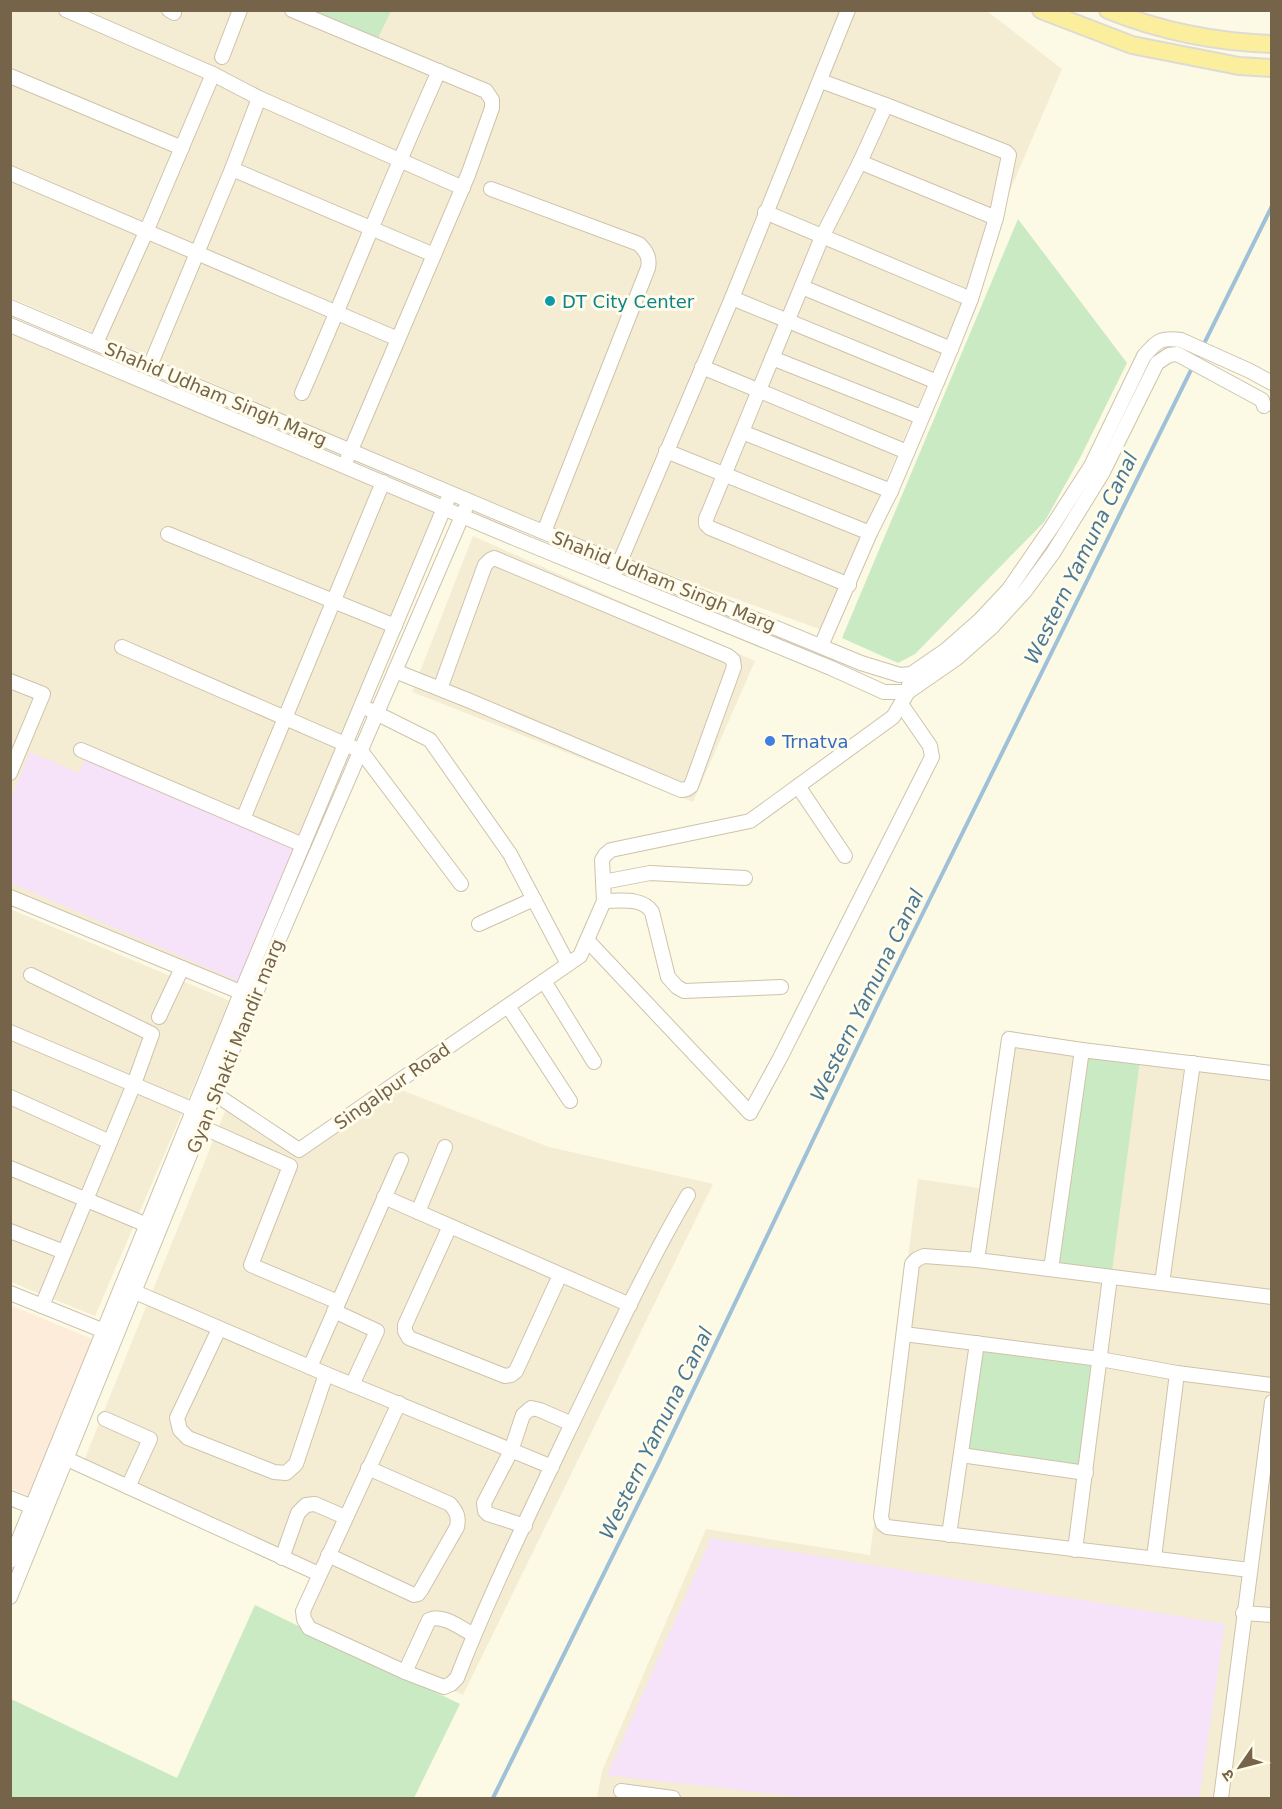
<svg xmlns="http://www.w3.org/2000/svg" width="1282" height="1809" font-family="'DejaVu Sans','Noto Sans Devanagari',sans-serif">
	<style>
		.residential { fill: #f4edd3 }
		.commercial { fill: #fdecd9 }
		.education { fill: #f6e2f9 }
		.green { fill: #c9eac3 }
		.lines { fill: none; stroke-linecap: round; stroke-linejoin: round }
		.stream { stroke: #9fc1d8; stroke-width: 4 }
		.minor-casing { stroke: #cec3ab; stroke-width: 16 }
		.major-casing { stroke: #dedad4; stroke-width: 20 }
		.minor { stroke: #fff; stroke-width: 14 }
		.major { stroke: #fbef9d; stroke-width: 16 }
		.culture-dot { fill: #0f9aa8; stroke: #fffceb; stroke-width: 2 }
		.shop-dot { fill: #3f7fe0; stroke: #fffceb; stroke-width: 2 }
		.labels { text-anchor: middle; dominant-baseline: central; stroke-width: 6; stroke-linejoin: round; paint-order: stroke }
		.culture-label { font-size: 18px; fill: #0d838f; stroke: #fffceb; text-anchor: start }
		.street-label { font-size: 18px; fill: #76644a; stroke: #fffceb }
		.shop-label { font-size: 18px; fill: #366cbe; stroke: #fffceb; text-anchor: start }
		.water-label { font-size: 20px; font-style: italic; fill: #497897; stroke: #fffceb }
	</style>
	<rect width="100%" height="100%" fill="#fcf9e5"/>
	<g class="residential">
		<path d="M 10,11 L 987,11 L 1062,69 L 822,630 L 634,562 L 11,298 Z"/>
		<path d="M 10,333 L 439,513 L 242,989 L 11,892 Z"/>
		<path d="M 473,536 L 755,661 L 693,802 L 412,692 Z"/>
		<path d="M 10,909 L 230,1001 L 95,1316 L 11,1282 Z"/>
		<path d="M 1004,1030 L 1271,1072 L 1271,1798 L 597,1798 L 602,1771 L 706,1529 L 870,1555 L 918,1179 L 979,1188 Z"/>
		<path d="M 396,1088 L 549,1147 L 713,1184 L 463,1695 L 306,1620 L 327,1573 L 83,1463 L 226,1109 L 298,1156 Z"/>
	</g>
	<path class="commercial" d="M 10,1305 L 97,1341 L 33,1498 L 11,1488 Z"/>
	<g class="education">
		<path d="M 30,752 L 79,773 L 85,759 L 296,849 L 240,982 L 11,883 L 11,798 Z"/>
		<path d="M 711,1538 L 1225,1624 L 1199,1798 L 807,1798 L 607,1775 Z"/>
	</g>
	<g class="green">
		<path d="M 311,11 L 391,11 L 378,38 Z"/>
		<path d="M 1018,219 L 1127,363 L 1081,456 L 1045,521 L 915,654 L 898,663 L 842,638 Z"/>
		<path d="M 1085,1053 L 1140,1060 L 1112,1271 L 1058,1264 Z"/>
		<path d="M 980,1351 L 1092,1366 L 1079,1465 L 967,1450 Z"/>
		<path d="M 255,1605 L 460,1704 L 414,1798 L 11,1798 L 11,1699 L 177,1778 Z"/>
	</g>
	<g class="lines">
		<path class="stream" d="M 493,1798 L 658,1464 L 880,1000 L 1272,206"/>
		<defs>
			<g id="minor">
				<path d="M 66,10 L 213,74 L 259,98 L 463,188"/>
				<path d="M 169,10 L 174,13"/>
				<path d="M 292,10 L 486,91 L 492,100 L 492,108 L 468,175 L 348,457"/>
				<path d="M 222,57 L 240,10"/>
				<path d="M 10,76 L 182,148"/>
				<path d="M 821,81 L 886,105"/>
				<path d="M 860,162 L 996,218"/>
				<path d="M 232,169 L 434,255"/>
				<path d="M 10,173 L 398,339"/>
				<path d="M 491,189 L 639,244 C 647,252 650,258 648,268 L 544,532"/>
				<path d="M 765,212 L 971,299"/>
				<path d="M 802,287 L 951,349"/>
				<path d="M 732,298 L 937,382"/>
				<path d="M 10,307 L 524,524 L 861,663 L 900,675 L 911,674 L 946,650 L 980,620 L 1009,589 L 1053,525 L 1091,466 L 1144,356 C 1157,341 1160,337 1181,340 L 1250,371 L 1272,383"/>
				<path d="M 10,325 L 514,538 L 831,668 L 884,692 L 908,692 L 957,658 L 992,627 L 1025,591 L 1053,553 L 1103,472 L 1157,363 L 1169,355 L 1177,354 L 1262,400 L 1264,406"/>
				<path d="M 96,343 L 146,232 L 213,74"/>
				<path d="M 772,358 L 921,417"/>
				<path d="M 150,366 L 232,169 L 259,98"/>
				<path d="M 702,367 L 907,452"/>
				<path d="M 302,393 C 349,286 391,177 439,71"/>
				<path d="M 742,432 L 891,491"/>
				<path d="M 666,451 L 870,533"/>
				<path d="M 168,534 L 395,626"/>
				<path d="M 616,571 L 732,298 L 848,10"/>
				<path d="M 821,646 L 870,533 L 891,491 L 951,349 L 971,299 L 996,218 L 1009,155 L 1006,152 L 886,105 L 860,162 L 822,237 L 706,519 L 706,524 L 710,528 L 849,585"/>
				<path d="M 122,647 L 361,751 L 461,884"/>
				<path d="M 395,671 L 470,701 L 681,790 L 687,789 L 691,786 L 734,667 L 733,660 L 728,656 L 494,558 L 490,560 L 485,565 L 440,689"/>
				<path d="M 10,681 L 43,694 L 10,773"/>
				<path d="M 370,710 L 430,740 L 510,854 L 568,964"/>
				<path d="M 81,750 L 303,845"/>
				<path d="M 798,786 L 845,856"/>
				<path d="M 243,819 L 383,482"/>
				<path d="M 603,882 L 650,873 L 745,878"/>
				<path d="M 10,897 L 250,996"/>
				<path d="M 604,901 C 620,901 642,897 652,912 L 668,977 L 677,987 L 684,991 L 781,987"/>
				<path d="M 479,924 L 534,899"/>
				<path d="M 587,940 L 750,1113 L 780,1058 L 932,757 L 930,746 L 901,704"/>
				<path d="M 31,975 L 152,1034 L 134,1084 L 42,1306"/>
				<path d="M 544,981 L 594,1062"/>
				<path d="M 508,1006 L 570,1101"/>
				<path d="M 159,1017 L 182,968"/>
				<path d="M 10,1032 L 194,1110"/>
				<path d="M 1082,1050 L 1272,1073"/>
				<path d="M 215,1094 L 299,1150 L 580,956 L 604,901 L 602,860 L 605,855 L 611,850 L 750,821 L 893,717 L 908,692 L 909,685"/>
				<path d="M 10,1097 L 110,1142"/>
				<path d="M 202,1127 L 290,1166 L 251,1265 L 338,1302"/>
				<path d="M 10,1168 L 147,1225"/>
				<path d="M 384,1197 L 630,1305"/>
				<path d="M 418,1212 L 445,1147"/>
				<path d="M 450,1226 L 405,1325 L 405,1331 L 409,1338 L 505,1376 L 511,1375 L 516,1371 L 560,1275"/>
				<path d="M 10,1231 L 64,1252"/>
				<path d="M 977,1260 L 1009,1039 L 1082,1050 L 1051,1269"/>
				<path d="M 1162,1283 L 1193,1063"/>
				<path d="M 128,1289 L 326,1374 L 552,1467"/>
				<path d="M 10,1293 L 104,1331"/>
				<path d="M 334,1311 L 377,1331 L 352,1385"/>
				<path d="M 219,1329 L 177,1418 L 180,1430 L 188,1438 L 274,1472 L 286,1473 L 296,1464 L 326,1374"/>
				<path d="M 904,1334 L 1100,1359 L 1177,1373 L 1272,1385"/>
				<path d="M 310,1367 L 401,1160"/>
				<path d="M 399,1403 L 303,1611 L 304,1619 L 309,1628 L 405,1672 L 444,1687 L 451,1684 L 457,1678 C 489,1595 529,1515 567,1434 C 606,1354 643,1272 688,1195"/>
				<path d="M 105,1419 L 150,1439 L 128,1487"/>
				<path d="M 961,1455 L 1086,1473"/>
				<path d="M 67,1459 L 319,1574"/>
				<path d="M 10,1498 L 33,1507"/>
				<path d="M 525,1526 L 488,1514 L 485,1511 L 484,1503 L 511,1451 L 523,1415 L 531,1408 L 540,1410 L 572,1424"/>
				<path d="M 949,1535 L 977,1343"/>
				<path d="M 1075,1550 L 1110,1277"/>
				<path d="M 328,1555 L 414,1595 L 418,1594 L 421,1590 L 457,1527 C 459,1517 457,1512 450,1504 L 368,1468"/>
				<path d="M 282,1558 L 298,1513 L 306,1505 L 315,1504 L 345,1517"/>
				<path d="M 1154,1558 L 1177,1373"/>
				<path d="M 10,1561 L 243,988 L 447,501"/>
				<path d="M 1250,1570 L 887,1527 L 883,1524 L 881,1517 L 912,1264 L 917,1259 L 924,1256 L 977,1260 L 1272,1297"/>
				<path d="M 10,1597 L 254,997 L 466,507"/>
				<path d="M 1243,1613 L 1272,1615"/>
				<path d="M 405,1672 L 429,1620 C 442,1613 462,1629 474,1635"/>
				<path d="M 621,1791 L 673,1798"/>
				<path d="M 1221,1798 L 1272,1402"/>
			</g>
			<g id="major">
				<path d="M 1041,10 L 1132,45 L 1239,66 L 1272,68"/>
				<path d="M 1108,10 C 1160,31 1216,42 1272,44"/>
			</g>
		</defs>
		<use href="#minor" class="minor-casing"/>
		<use href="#major" class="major-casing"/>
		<use href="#minor" class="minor"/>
		<use href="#major" class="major"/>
	</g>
	<circle class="culture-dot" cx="550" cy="301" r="6"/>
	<circle class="shop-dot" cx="770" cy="741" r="6"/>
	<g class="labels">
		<g class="culture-label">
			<text x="562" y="301">DT City Center</text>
		</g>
		<g class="street-label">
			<text transform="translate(216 394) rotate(23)">Shahid Udham Singh Marg</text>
			<text transform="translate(664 581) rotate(22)">Shahid Udham Singh Marg</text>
			<text transform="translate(235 1046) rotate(-68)">Gyan Shakti Mandir marg</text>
			<text transform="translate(392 1086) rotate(-35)">Singalpur Road</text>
		</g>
		<g class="shop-label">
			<text x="782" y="741">Trnatva</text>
		</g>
		<g class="water-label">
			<text transform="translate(1081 558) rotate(-64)">Western Yamuna Canal</text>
			<text transform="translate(867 995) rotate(-64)">Western Yamuna Canal</text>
			<text transform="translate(656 1433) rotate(-64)">Western Yamuna Canal</text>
		</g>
	</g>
	<rect width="1282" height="1809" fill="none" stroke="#76644a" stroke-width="24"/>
	<g transform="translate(1240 1767) rotate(235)" stroke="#fffceb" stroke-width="4.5" paint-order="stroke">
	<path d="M0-4.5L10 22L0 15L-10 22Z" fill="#76644a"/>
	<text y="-9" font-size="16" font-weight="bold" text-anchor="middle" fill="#76644a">उ</text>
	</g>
</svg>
